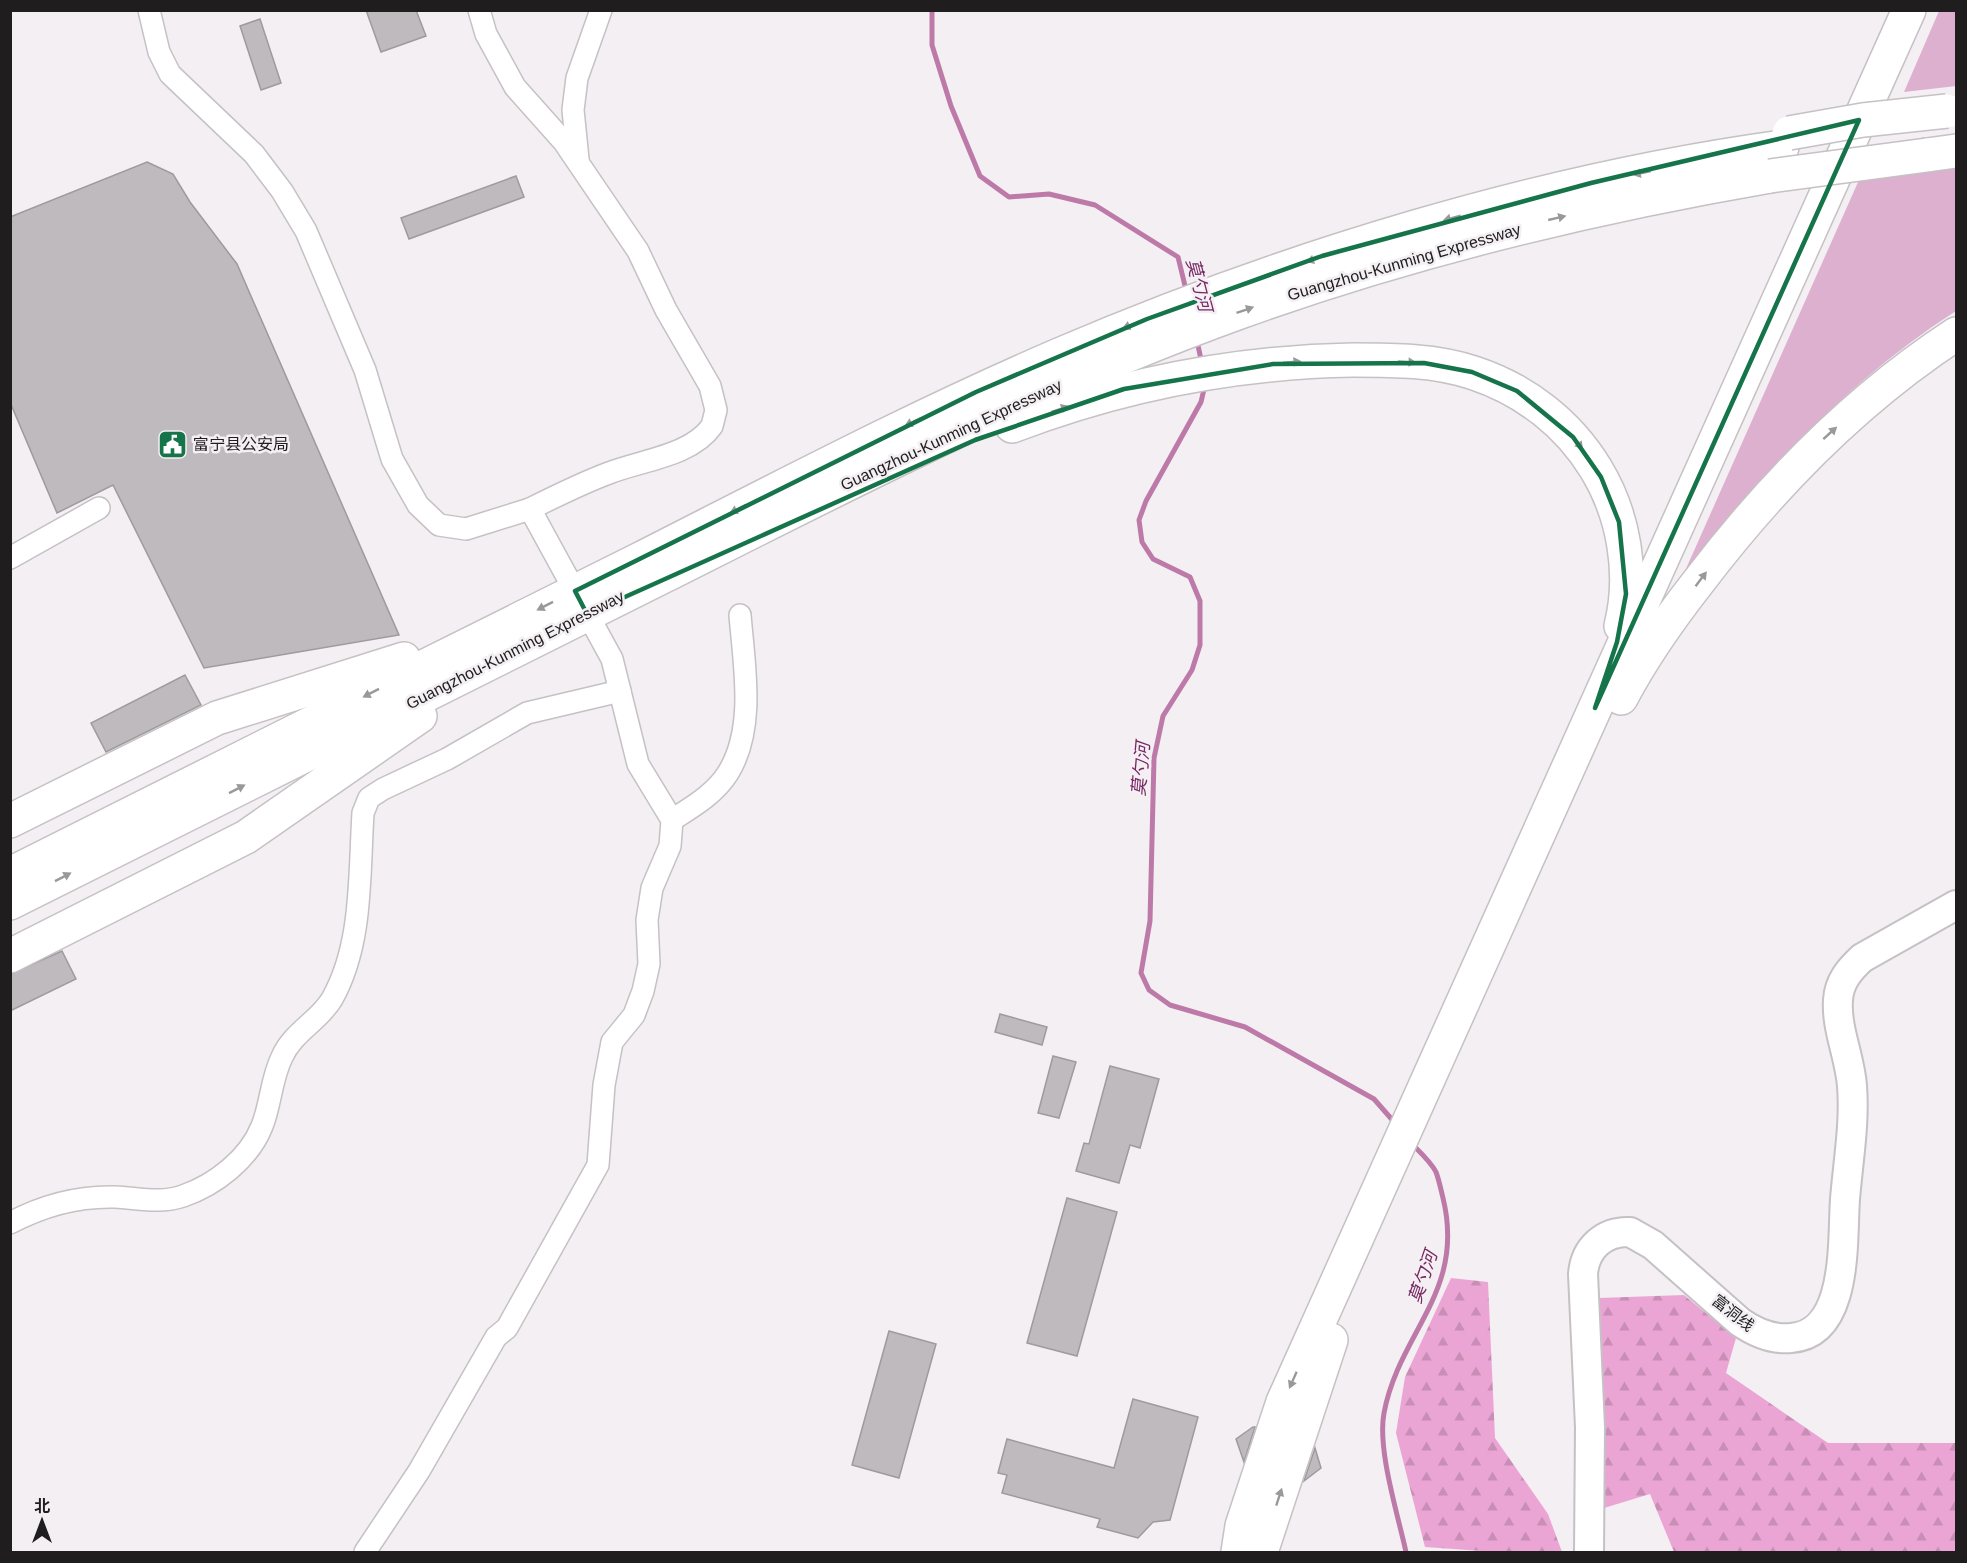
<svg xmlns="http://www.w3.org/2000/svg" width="1967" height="1563" font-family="Helvetica,'Noto Sans SC',sans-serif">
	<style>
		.grass { fill: #deb0cf }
		.forest { fill: url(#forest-firs) }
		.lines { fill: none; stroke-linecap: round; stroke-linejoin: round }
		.stream { stroke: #bd7aa9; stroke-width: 5 }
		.building { fill: #bebabd; stroke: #9e9a9d; stroke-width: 1.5 }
		.minor-casing { stroke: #c5c1c4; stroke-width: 24 }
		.secondary-casing { stroke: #c5c1c4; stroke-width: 32 }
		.motorway-casing { stroke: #c5c1c4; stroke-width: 36 }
		.minor { stroke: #fff; stroke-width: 21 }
		.secondary { stroke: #fff; stroke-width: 28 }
		.motorway { stroke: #fff; stroke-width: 33 }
		.motorway-bridge-casing { stroke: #c5c1c4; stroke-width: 36; stroke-linecap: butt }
		.motorway-bridge { stroke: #fff; stroke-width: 33 }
		.oneway { fill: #9a999a }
		.marked { fill: none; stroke: #15744a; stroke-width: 4.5; stroke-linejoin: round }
		.labels { text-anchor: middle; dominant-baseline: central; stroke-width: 5; stroke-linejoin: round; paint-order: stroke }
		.street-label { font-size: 16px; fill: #1f1d1e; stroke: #f3eff2 }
		.poi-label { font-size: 16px; fill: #1f1d1e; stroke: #f3eff2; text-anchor: start }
		.water-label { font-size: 18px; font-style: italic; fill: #772864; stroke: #f3eff2 }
	</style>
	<defs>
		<pattern id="forest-firs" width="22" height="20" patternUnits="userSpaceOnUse" patternTransform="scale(1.5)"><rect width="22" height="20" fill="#eba5d5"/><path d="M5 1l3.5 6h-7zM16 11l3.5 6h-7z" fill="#c98eb6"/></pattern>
	</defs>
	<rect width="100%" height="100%" fill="#f3eff2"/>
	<g class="grass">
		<path d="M 1939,11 L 1956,11 L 1956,86 L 1904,92 Z"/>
		<path d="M 1956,159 L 1956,311 C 1849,380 1765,470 1689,571 L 1685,571 L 1863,171 Z"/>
	</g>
	<g class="forest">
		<path d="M 1451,1278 L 1488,1282 L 1495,1438 L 1548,1514 L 1562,1552 L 1496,1552 L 1425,1547 L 1396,1433 L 1405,1377 Z"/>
		<path d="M 1684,1295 L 1736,1338 L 1726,1373 L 1828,1443 L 1956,1443 L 1956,1552 L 1674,1552 L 1650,1494 L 1604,1508 L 1599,1298 Z"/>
	</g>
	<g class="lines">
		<g class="stream">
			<path d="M 932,10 L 932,45 L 951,106 L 980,176 L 1009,197 L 1049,194 L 1095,205 L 1178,257 L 1187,294"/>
			<path d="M 1197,341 L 1202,364"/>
			<path d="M 1205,385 L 1201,402 L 1146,501 L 1139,520 L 1142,542 L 1153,559 L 1190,577 L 1200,601 L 1200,645 L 1192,670 L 1163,716 L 1154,758 L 1150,921 L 1141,973 L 1149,990 L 1170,1005 L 1245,1027 L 1374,1099 L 1395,1123"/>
			<path d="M 1406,1552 C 1398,1515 1377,1449 1384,1413 C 1399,1332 1466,1292 1443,1198 C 1441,1190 1439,1180 1436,1172 C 1431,1162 1420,1152 1412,1144"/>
		</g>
	</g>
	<g class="building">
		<path d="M 366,10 L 416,10 L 426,36 L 381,52 Z"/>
		<path d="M 260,19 L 281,83 L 261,90 L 240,26 Z"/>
		<path d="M 147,162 L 173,174 L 190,202 L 237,264 L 399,635 L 204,668 L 113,485 L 57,513 L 10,402 L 10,217 Z"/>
		<path d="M 516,176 L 524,197 L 409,239 L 401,218 Z"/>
		<path d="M 185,675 L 201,705 L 106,752 L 91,723 Z"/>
		<path d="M 62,951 L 76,979 L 10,1011 L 10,974 Z"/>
		<path d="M 1000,1014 L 1047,1027 L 1042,1045 L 995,1032 Z"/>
		<path d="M 1053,1056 L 1076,1062 L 1059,1118 L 1038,1113 Z"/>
		<path d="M 1110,1066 L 1159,1079 L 1140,1148 L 1130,1145 L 1119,1183 L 1076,1171 L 1084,1143 L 1089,1144 Z"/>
		<path d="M 1067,1198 L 1117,1212 L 1077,1356 L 1027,1343 Z"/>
		<path d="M 889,1331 L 936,1344 L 899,1478 L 852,1465 Z"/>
		<path d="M 1133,1399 L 1198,1417 L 1170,1520 L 1153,1522 L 1138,1538 L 1097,1527 L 1100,1519 L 1002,1493 L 1007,1475 L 998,1473 L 1007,1439 L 1114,1468 Z"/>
		<path d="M 1253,1427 L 1255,1427 L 1244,1462 L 1236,1439 Z"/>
		<path d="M 1315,1448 L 1321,1468 L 1304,1481 Z"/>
	</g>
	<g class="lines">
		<defs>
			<g id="minor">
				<path d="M 149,10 L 159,52 L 170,74 L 254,154 L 282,191 L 306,231 L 365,370 L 392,459 L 418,505 L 439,525 L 466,529 L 530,509 L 612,659 L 638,764 L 672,820 L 670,846 L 652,888 L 647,920 L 649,964 L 643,991 L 634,1015 L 612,1042 L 604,1085 L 598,1165 L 507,1328 L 496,1337 L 419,1471 L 365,1552"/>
				<path d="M 479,10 L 486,34 L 515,87 L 564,142 L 638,251 L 666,310 L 710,386 L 716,410 L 712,426 C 691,456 642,460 609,473 C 582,483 556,496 530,509"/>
				<path d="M 578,159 L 573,110 L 577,78 L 601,10"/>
				<path d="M 10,558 L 99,508"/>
				<path d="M 672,820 C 692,807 715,794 728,773 C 756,728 744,665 740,615"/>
				<path d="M 10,1223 C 42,1206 79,1196 115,1197 C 138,1198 160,1204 183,1196 C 215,1185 249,1159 262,1126 C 271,1104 271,1079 282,1057 C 293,1032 319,1021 332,999 C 363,944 359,875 363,813 L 369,798 L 383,789 L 447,759 L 527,713 L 620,691"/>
			</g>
			<path id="secondary" d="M 1589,1552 L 1590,1427 L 1583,1274 C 1585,1248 1604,1231 1630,1232 L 1653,1245 L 1740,1322 C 1756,1333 1772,1340 1791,1338 C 1849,1334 1842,1241 1845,1199 C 1848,1162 1855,1123 1852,1086 C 1850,1057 1836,1029 1838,1000 C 1839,982 1849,970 1862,958 L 1956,905"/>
			<g id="motorway">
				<path d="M 1927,155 L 1956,151"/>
				<path d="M 1012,426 C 1122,384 1235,362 1353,360 C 1393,360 1436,360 1474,373 C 1525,390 1568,423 1596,469 C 1624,515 1634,574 1621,626"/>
				<path d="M 1621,698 C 1643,656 1670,618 1699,581 C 1772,485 1855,400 1956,334"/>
				<path d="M 10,821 L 217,718 L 404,659"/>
				<path d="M 10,874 C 221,768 431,663 642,558 C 780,488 917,416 1059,355 C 1283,259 1541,180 1782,147"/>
				<path d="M 10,903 C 228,794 446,685 664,576 C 853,481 1040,384 1240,312 C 1412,250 1590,207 1770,176"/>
				<path d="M 10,956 L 246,837 L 420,716"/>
				<path d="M 1238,1552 L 1242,1526 L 1283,1402 L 1909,10"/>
				<path d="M 1261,1552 L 1331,1340"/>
			</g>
		</defs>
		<use href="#minor" class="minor-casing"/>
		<use href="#secondary" class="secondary-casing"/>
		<use href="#motorway" class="motorway-casing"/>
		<use href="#minor" class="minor"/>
		<use href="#secondary" class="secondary"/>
		<use href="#motorway" class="motorway"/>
		<defs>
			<g id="motorway-bridge">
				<path d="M 1789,133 L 1863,120 L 1947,111"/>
				<path d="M 1770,176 L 1927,155"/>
			</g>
		</defs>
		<use href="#motorway-bridge" class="motorway-bridge-casing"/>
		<use href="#motorway-bridge" class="motorway-bridge"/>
	</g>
	<defs><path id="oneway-solid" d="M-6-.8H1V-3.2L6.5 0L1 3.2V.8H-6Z" transform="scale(1.5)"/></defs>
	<g class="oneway">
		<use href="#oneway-solid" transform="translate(1642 173) rotate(168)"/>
		<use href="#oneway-solid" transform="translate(1452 218) rotate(165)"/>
		<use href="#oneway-solid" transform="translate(1557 218) rotate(-13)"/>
		<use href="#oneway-solid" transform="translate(1315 259) rotate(162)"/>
		<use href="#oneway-solid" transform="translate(1245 310) rotate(-19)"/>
		<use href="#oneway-solid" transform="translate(1131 325) rotate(158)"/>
		<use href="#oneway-solid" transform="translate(1292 362) rotate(-4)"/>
		<use href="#oneway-solid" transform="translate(1407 362) rotate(3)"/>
		<use href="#oneway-solid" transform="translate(1060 409) rotate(-19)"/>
		<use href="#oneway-solid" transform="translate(913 422) rotate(154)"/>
		<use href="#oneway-solid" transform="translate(1830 433) rotate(-42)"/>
		<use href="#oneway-solid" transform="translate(1577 442) rotate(51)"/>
		<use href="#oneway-solid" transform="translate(738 509) rotate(153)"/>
		<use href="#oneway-solid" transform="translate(1701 579) rotate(-53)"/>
		<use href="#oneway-solid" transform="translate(545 606) rotate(153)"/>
		<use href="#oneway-solid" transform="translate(371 693) rotate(153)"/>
		<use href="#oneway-solid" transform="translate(237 789) rotate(-27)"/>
		<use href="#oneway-solid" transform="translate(63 877) rotate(-27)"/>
		<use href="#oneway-solid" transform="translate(1293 1380) rotate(114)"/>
		<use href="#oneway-solid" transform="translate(1279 1497) rotate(-72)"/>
	</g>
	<path class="marked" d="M 1859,120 L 1595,708 L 1617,642 L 1626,594 L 1619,522 L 1601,477 L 1573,437 L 1517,391 L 1472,372 L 1424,363 L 1273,364 L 1124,389 L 975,440 L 587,614 L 575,591 L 976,392 L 1147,319 L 1322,256 L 1591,183 Z"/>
	<defs>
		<symbol id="civic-square" viewBox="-11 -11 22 22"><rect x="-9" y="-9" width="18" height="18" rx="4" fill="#15744a" stroke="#f3eff2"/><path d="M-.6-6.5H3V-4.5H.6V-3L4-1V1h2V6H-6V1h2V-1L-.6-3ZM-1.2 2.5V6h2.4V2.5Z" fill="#fff"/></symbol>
	</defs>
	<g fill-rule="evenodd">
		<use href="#civic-square" x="156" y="428" width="33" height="33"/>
	</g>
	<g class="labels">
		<g class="street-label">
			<text transform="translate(1404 262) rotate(-16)">Guangzhou-Kunming Expressway</text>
			<text transform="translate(951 435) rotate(-25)">Guangzhou-Kunming Expressway</text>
			<text transform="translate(515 650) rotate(-27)">Guangzhou-Kunming Expressway</text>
			<text transform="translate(1733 1313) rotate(38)">富洞线</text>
		</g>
		<g class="poi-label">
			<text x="193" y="444">富宁县公安局</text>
		</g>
		<g class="water-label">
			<text transform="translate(1199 285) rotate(75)">莫勺河</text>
			<text transform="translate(1141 769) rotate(-85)">莫勺河</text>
			<text transform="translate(1423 1277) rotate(-71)">莫勺河</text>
		</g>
	</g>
	<rect width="1967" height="1563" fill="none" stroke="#1f1d1e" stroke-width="24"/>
	<g transform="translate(42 1521)" stroke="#f3eff2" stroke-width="4.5" paint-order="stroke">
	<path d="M0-4.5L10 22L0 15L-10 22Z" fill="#1f1d1e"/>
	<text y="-9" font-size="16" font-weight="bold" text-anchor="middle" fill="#1f1d1e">北</text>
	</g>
</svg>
